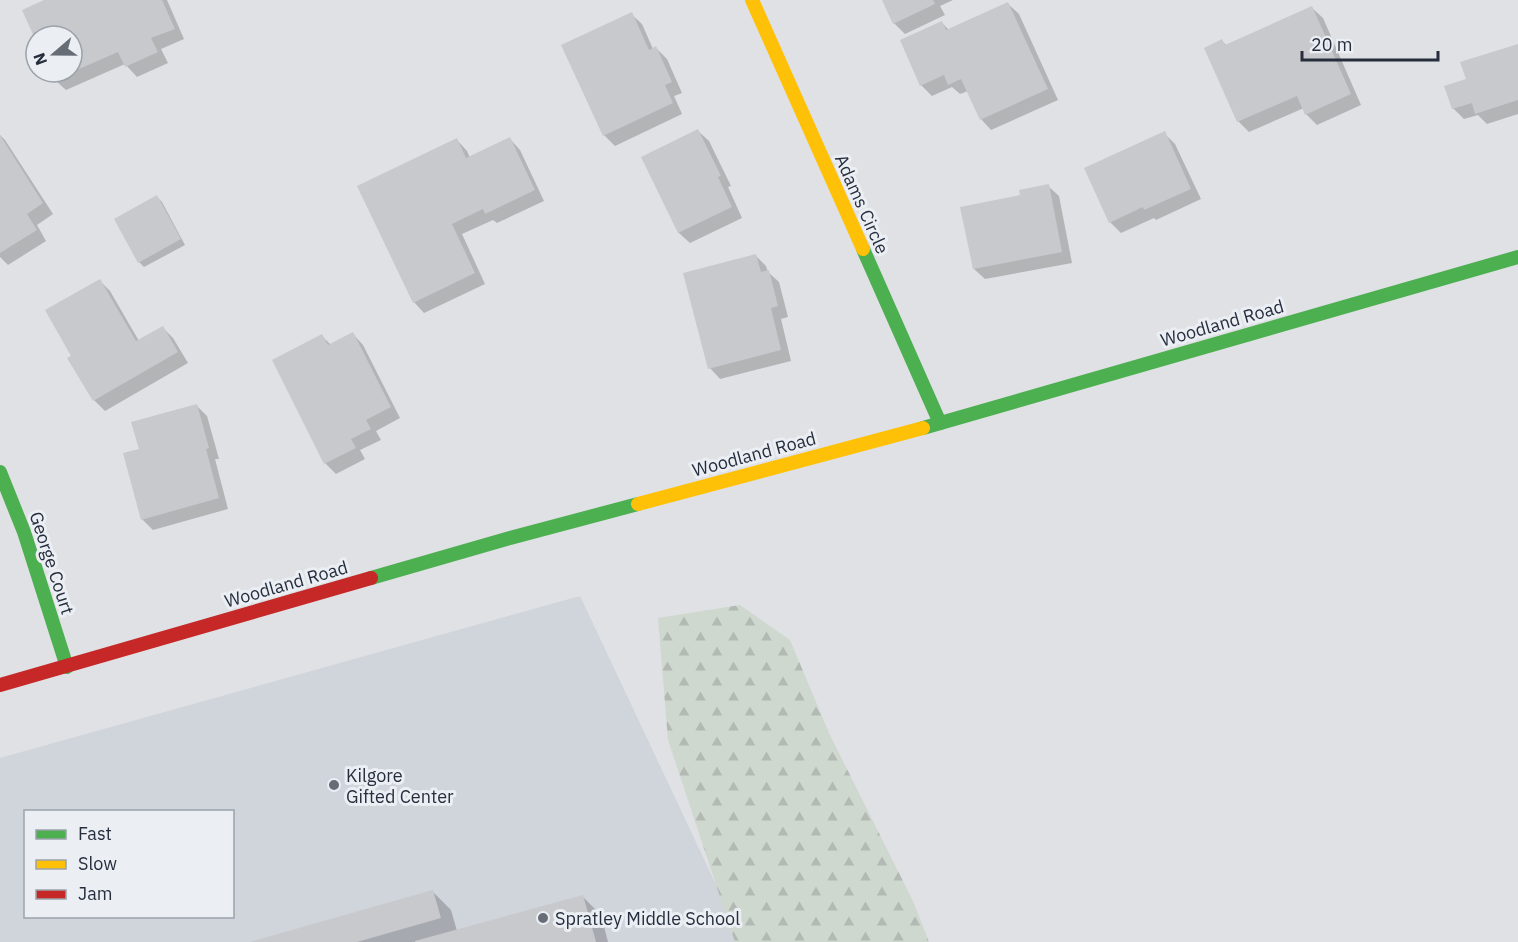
<svg xmlns="http://www.w3.org/2000/svg" width="1518" height="942" font-family="'IBM Plex Sans',sans-serif">
	<style>
		.built { fill: #d0d4db; fill-rule: evenodd }
		.forest { fill: url(#forest-firs) }
		.shadow { fill: #0003 }
		.building { fill: #c7c9cc }
		.lines { fill: none; stroke-linecap: round; stroke-linejoin: round }
		.fast { stroke: #4caf50; stroke-width: 14 }
		.slow { stroke: #ffc107; stroke-width: 14 }
		.jam { stroke: #c62828; stroke-width: 14 }
		.poi-dot { fill: #676d77; stroke: #ebeff4; stroke-width: 2 }
		.labels { text-anchor: middle; dominant-baseline: central; stroke-width: 6; stroke-linejoin: round; paint-order: stroke }
		.street-label { font-size: 18px; fill: #262e3d; stroke: #ebeff4 }
		.poi-label { font-size: 18px; fill: #262e3d; stroke: #ebeff4; text-anchor: start }
	</style>
	<defs>
		<pattern id="forest-firs" width="22" height="20" patternUnits="userSpaceOnUse" patternTransform="scale(1.5)"><rect width="22" height="20" fill="#cfd8cf"/><path d="M5 1l3.5 6h-7zM16 11l3.5 6h-7z" fill="#b2bab3"/></pattern>
	</defs>
	<rect width="100%" height="100%" fill="#dfe1e4"/>
	<path class="built" d="M 580,596 L 743,942 L 0,942 L 0,758 ZM 26,812 L 232,812 L 232,916 L 26,916 Z"/>
	<path class="forest" d="M 740,605 L 790,640 L 829,733 L 913,901 L 929,942 L 735,942 L 668,740 L 658,618 Z"/>
	<g class="shadow">
		<path d="M 48,0 L 167,0 L 184,39 L 161,49 L 168,63 L 137,77 L 125,64 L 66,90 L 55,80 L 52,72 L 72,72 L 72,36 L 36,37 L 24,10 Z"/>
		<path d="M 884,0 L 953,0 L 940,6 L 945,15 L 905,34 L 894,23 Z"/>
		<path d="M 1008,4 L 1019,14 L 1058,100 L 991,130 L 981,119 L 968,91 L 960,94 L 952,87 L 932,96 L 921,85 L 942,23 L 949,30 Z"/>
		<path d="M 1312,8 L 1323,18 L 1361,105 L 1317,125 L 1306,114 L 1304,108 L 1249,132 L 1239,122 L 1206,49 L 1222,41 L 1227,46 Z"/>
		<path d="M 631,14 L 642,24 L 653,49 L 656,48 L 667,59 L 682,93 L 674,96 L 682,114 L 615,146 L 604,135 Z"/>
		<path d="M 1518,46 L 1518,114 L 1487,124 L 1478,115 L 1464,119 L 1453,108 L 1468,80 Z"/>
		<path d="M 698,131 L 709,141 L 731,186 L 728,187 L 742,218 L 690,243 L 679,233 L 643,157 Z"/>
		<path d="M 1164,133 L 1175,144 L 1201,199 L 1156,220 L 1154,218 L 1121,233 L 1110,222 Z"/>
		<path d="M 0,135 L 5,140 L 53,214 L 37,225 L 46,241 L 8,265 L 0,257 Z"/>
		<path d="M 510,139 L 520,150 L 544,201 L 497,223 L 493,220 L 462,234 L 485,284 L 424,313 L 414,302 L 457,140 L 467,151 L 470,158 Z"/>
		<path d="M 1048,186 L 1059,196 L 1072,263 L 985,279 L 974,269 L 1021,196 Z"/>
		<path d="M 157,197 L 162,202 L 185,245 L 144,267 L 139,262 Z"/>
		<path d="M 755,255 L 766,266 L 768,272 L 779,282 L 788,317 L 781,319 L 791,361 L 720,379 L 710,368 Z"/>
		<path d="M 100,281 L 110,291 L 139,341 L 163,328 L 173,338 L 188,363 L 105,411 L 94,400 L 73,357 Z"/>
		<path d="M 353,334 L 363,345 L 400,418 L 376,431 L 381,440 L 360,450 L 365,459 L 336,474 L 325,463 L 322,336 L 331,345 Z"/>
		<path d="M 197,406 L 207,416 L 219,459 L 215,459 L 228,509 L 153,530 L 142,519 L 140,450 Z"/>
		<path d="M 433,892 L 451,910 L 457,931 L 582,896 L 601,915 L 608,942 L 253,942 Z"/>
	</g>
	<g class="building">
		<path d="M 44,0 L 162,0 L 175,29 L 151,38 L 158,52 L 125,67 L 118,52 L 54,80 L 50,72 L 72,72 L 72,36 L 36,36 L 36,41 L 22,10 Z"/>
		<path d="M 882,0 L 933,0 L 935,4 L 893,24 Z"/>
		<path d="M 1008,2 L 1048,89 L 980,120 L 961,79 L 948,85 L 944,75 L 920,86 L 900,40 L 942,21 L 946,30 Z"/>
		<path d="M 1312,6 L 1351,94 L 1305,115 L 1297,96 L 1237,122 L 1204,48 L 1222,39 L 1225,45 Z"/>
		<path d="M 632,12 L 649,50 L 656,46 L 672,82 L 665,85 L 673,103 L 603,136 L 561,45 Z"/>
		<path d="M 1518,44 L 1518,100 L 1475,114 L 1472,103 L 1452,109 L 1444,86 L 1466,79 L 1460,62 Z"/>
		<path d="M 698,129 L 721,176 L 718,177 L 732,207 L 678,233 L 641,157 Z"/>
		<path d="M 1165,131 L 1191,189 L 1144,210 L 1143,207 L 1109,223 L 1084,168 Z"/>
		<path d="M 0,135 L 43,203 L 27,214 L 37,230 L 0,253 Z"/>
		<path d="M 510,137 L 535,190 L 485,214 L 483,209 L 452,224 L 475,273 L 413,303 L 357,186 L 457,138 L 466,158 Z"/>
		<path d="M 1049,184 L 1062,252 L 973,269 L 960,207 L 1020,195 L 1019,190 Z"/>
		<path d="M 157,195 L 181,239 L 138,263 L 114,219 Z"/>
		<path d="M 756,254 L 761,272 L 769,270 L 778,306 L 771,308 L 781,350 L 708,369 L 683,273 Z"/>
		<path d="M 100,279 L 136,341 L 163,326 L 178,352 L 93,401 L 67,358 L 71,356 L 45,310 Z"/>
		<path d="M 353,332 L 391,407 L 366,420 L 371,429 L 351,439 L 356,448 L 324,464 L 272,360 L 322,334 L 328,345 Z"/>
		<path d="M 197,404 L 209,448 L 206,449 L 219,498 L 141,520 L 123,453 L 139,449 L 131,422 Z"/>
		<path d="M 433,890 L 441,918 L 357,942 L 250,942 Z"/>
		<path d="M 583,895 L 596,942 L 415,942 L 415,941 Z"/>
	</g>
	<g class="lines">
		<g class="fast">
			<path d="M 863,249 L 940,423"/>
			<path d="M 923,428 L 1518,257"/>
			<path d="M 0,472 L 24,532 L 67,667"/>
			<path d="M 371,578 L 510,538 L 638,504"/>
		</g>
		<g class="slow">
			<path d="M 752,0 L 863,249"/>
			<path d="M 638,504 L 923,428"/>
		</g>
		<path class="jam" d="M 0,685 L 371,578"/>
	</g>
	<g class="poi-dot">
		<circle cx="334" cy="785" r="6"/>
		<circle cx="543" cy="918" r="6"/>
	</g>
	<g class="labels">
		<g class="street-label">
			<text transform="translate(862 204) rotate(66)">Adams Circle</text>
			<text transform="translate(1222 323) rotate(-16)">Woodland Road</text>
			<text transform="translate(754 454) rotate(-15)">Woodland Road</text>
			<text transform="translate(52 563) rotate(72)">George Court</text>
			<text transform="translate(286 584) rotate(-16)">Woodland Road</text>
		</g>
		<g class="poi-label">
			<text x="346" y="775">Kilgore<tspan x="346" dy="21">Gifted Center</tspan></text>
			<text x="555" y="918">Spratley Middle School</text>
		</g>
	</g>
	<rect x="24" y="810" width="210" height="108" fill="#ebeff4" stroke="#9ca2ab" stroke-width="1.5"/>
	<rect x="36" y="830" width="30" height="9" fill="#4caf50" stroke="#9ca2ab" stroke-width="1.5"/>
	<text x="78" y="840" font-size="18" fill="#262e3d">Fast</text>
	<rect x="36" y="860" width="30" height="9" fill="#ffc107" stroke="#9ca2ab" stroke-width="1.5"/>
	<text x="78" y="870" font-size="18" fill="#262e3d">Slow</text>
	<rect x="36" y="890" width="30" height="9" fill="#c62828" stroke="#9ca2ab" stroke-width="1.5"/>
	<text x="78" y="900" font-size="18" fill="#262e3d">Jam</text>
	<g transform="translate(54 54) rotate(250)"><circle r="28" fill="#ebeff4" stroke="#9ca2ab" stroke-width="1.5"/>
	<path d="M0-4.5L10 22L0 15L-10 22Z" fill="#676d77"/>
	<text y="-9" font-size="16" font-weight="bold" text-anchor="middle" fill="#262e3d">N</text>
	</g>
	<path d="M1302 51v9h136v-9" fill="none" stroke="#262e3d" stroke-width="3"/>
	<text x="1311" y="51" font-size="18" fill="#262e3d" stroke="#ebeff4" stroke-width="4.5" paint-order="stroke">20 m</text>
</svg>
